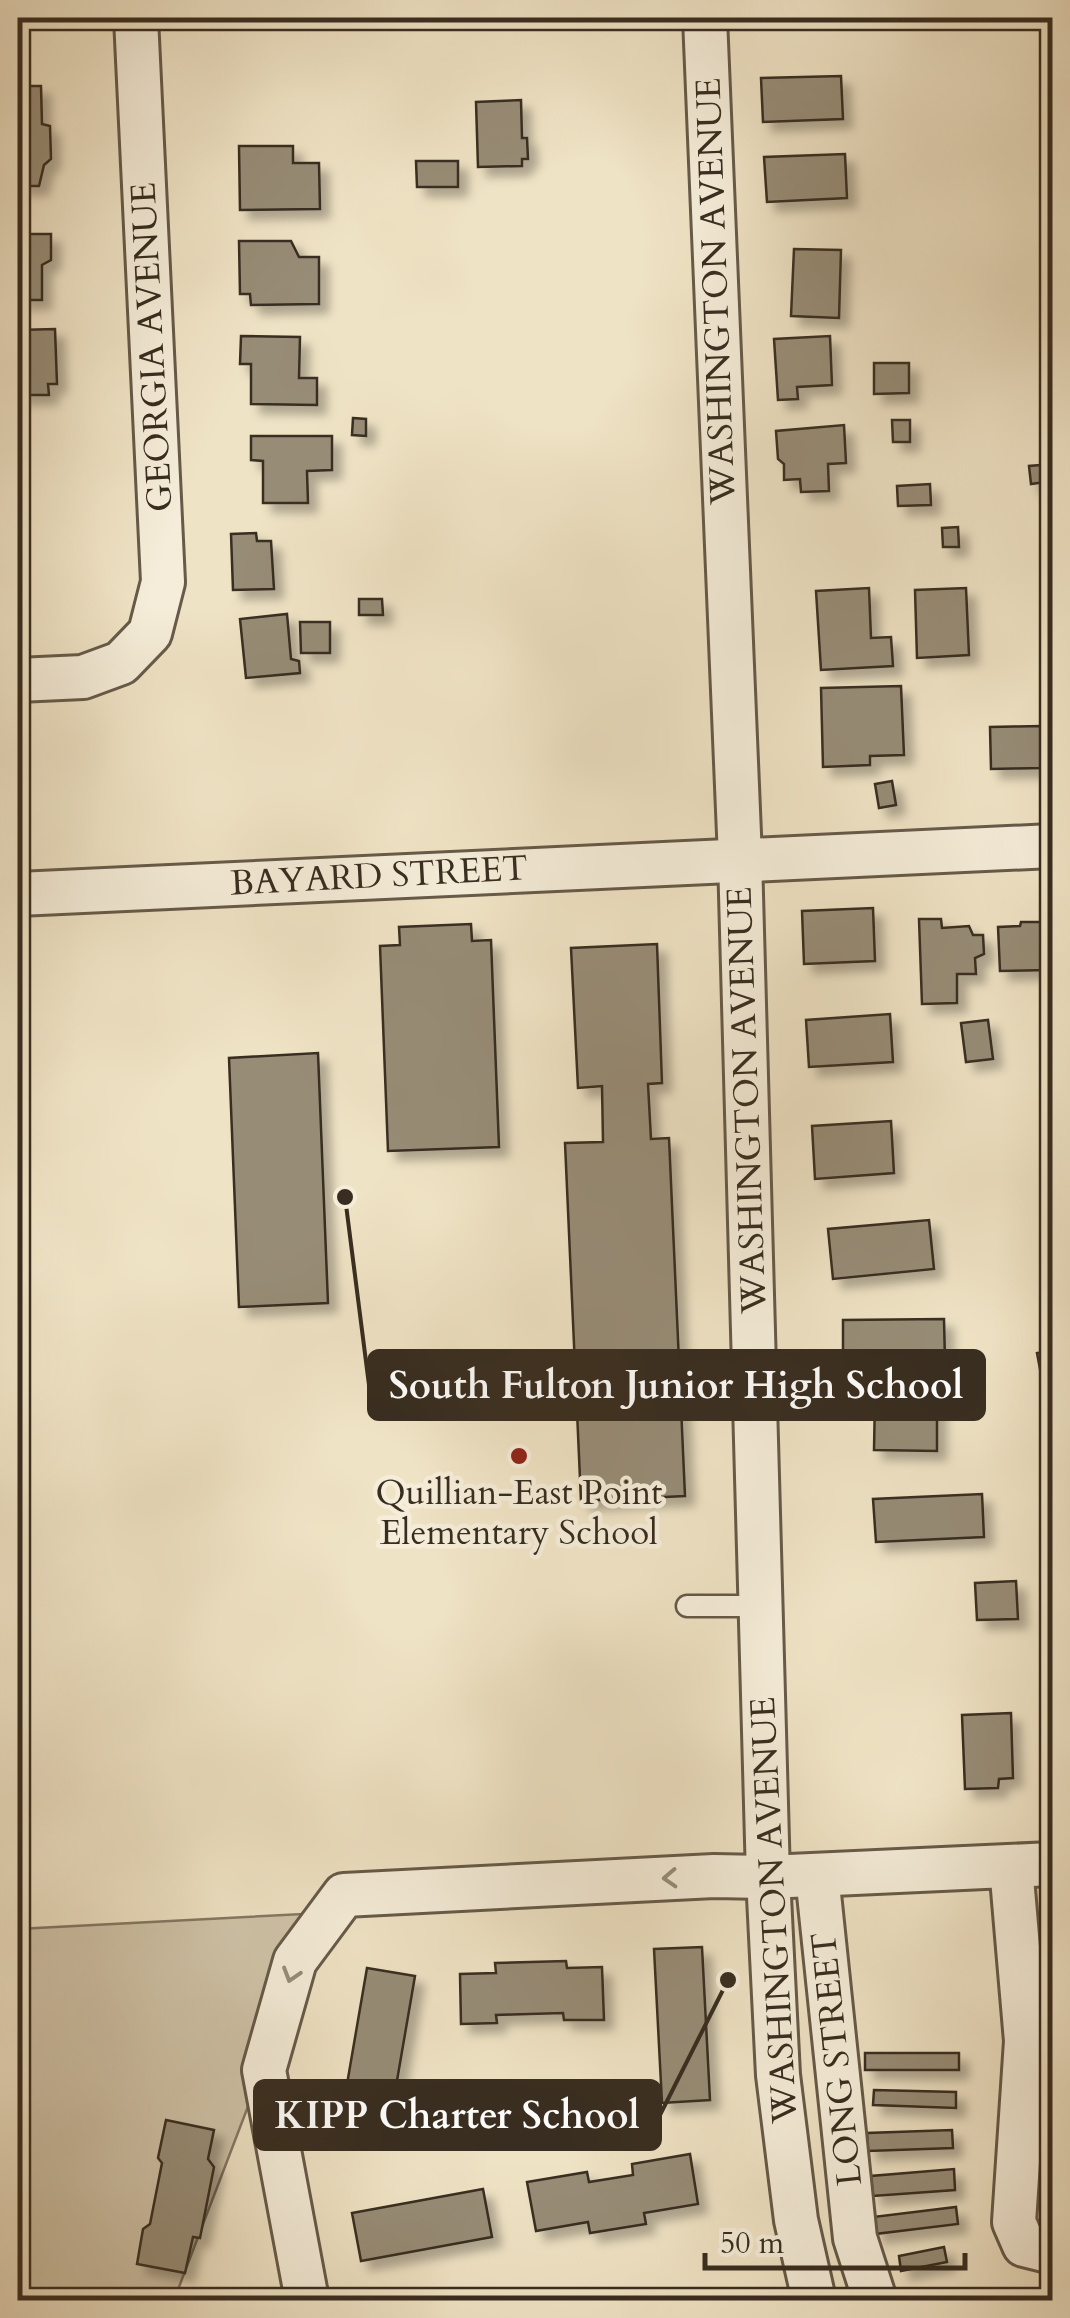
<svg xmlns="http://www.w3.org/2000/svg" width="1070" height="2318" font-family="Cardo,serif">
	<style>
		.green { fill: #d0c4a9; stroke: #847864; stroke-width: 2.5 }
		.building { fill: #978c76; stroke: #382d20; stroke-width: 2.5; filter: url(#shadow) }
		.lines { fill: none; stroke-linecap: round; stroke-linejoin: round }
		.lane-casing { stroke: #665a49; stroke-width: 25 }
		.street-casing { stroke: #665a49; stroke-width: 48 }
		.lane { stroke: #f5edd9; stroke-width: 20 }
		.street { stroke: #f5edd9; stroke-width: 42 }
		.oneway { stroke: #968d7c }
		.poi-dot { fill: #8f2418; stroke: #f5edd9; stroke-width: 4 }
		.labels { text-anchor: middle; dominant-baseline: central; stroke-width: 9; stroke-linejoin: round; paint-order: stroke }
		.street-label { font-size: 35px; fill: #382d20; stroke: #f5edd9 }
		.poi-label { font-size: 35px; fill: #382d20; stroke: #f5edd9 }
		.leader { fill: none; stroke: #382d20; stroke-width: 4 }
		.callout-dot { fill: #382d20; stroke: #f5edd9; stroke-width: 4 }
		.callout { fill: #382d20; stroke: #382d20; stroke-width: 4 }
		.callout-label { font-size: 38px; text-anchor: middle; font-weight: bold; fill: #fff }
	</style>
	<defs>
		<filter id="shadow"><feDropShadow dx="9" dy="9" stdDeviation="5" flood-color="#0004"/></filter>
	</defs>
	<rect width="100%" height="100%" fill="#efe3c5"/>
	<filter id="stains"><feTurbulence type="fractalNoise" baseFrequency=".002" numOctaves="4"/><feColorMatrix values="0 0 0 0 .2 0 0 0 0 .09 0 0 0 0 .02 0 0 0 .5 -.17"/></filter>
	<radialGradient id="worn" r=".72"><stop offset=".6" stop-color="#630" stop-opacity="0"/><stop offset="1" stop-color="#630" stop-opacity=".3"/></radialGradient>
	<path class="green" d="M 322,1913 L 174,2300 L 18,2300 L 18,1929 Z"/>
	<g class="building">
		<path d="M 841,76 L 843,119 L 763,122 L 761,78 Z"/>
		<path d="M 18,86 L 41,86 L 42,124 L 50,126 L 51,159 L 44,165 L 39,186 L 18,186 Z"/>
		<path d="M 521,100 L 522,138 L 527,138 L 528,159 L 522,159 L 522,166 L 478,167 L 476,102 Z"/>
		<path d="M 239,146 L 293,146 L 293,163 L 319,163 L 320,209 L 240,210 Z"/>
		<path d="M 845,154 L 847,198 L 767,202 L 764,157 Z"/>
		<path d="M 416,161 L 458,161 L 458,187 L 417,187 Z"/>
		<path d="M 18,234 L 51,234 L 51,260 L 42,265 L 42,300 L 18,300 Z"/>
		<path d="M 239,241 L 291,241 L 299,257 L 319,257 L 319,304 L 251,305 L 250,294 L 240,294 Z"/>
		<path d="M 794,249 L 841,250 L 839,318 L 791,316 Z"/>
		<path d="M 55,329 L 57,384 L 48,384 L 49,395 L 18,395 L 18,330 Z"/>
		<path d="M 241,336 L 300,337 L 299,378 L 317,378 L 317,405 L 251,404 L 251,364 L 240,364 Z"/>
		<path d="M 830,336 L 832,385 L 797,387 L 798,399 L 778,400 L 774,339 Z"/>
		<path d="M 874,363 L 909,363 L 909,393 L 874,394 Z"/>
		<path d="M 353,418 L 366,419 L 366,436 L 352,435 Z"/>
		<path d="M 892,420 L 910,420 L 910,442 L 893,442 Z"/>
		<path d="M 844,425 L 846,463 L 828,464 L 829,491 L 801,492 L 800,479 L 784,480 L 784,464 L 778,459 L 776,431 Z"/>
		<path d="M 251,436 L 332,436 L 332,470 L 307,471 L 308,503 L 263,503 L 263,461 L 251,460 Z"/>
		<path d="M 1052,464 L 1052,481 L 1031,484 L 1029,466 Z"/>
		<path d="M 930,484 L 931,505 L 898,506 L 897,486 Z"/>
		<path d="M 958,527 L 959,547 L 943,547 L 942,528 Z"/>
		<path d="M 256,533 L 257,541 L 271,541 L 274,589 L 233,590 L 231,534 Z"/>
		<path d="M 869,588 L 871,638 L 891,637 L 893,666 L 821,670 L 816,591 Z"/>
		<path d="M 966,588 L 969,655 L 917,658 L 915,590 Z"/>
		<path d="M 359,599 L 382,599 L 383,615 L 359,615 Z"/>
		<path d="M 287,614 L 291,659 L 299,661 L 300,673 L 246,678 L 240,619 Z"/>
		<path d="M 300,622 L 330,622 L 330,653 L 301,653 Z"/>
		<path d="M 1052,651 L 1052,683 L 1041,684 L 1041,652 Z"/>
		<path d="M 901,686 L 904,755 L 870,756 L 870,765 L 823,767 L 821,688 Z"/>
		<path d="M 1042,726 L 1043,743 L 1052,743 L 1052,763 L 1043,763 L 1041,768 L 991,769 L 990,727 Z"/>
		<path d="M 892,781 L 896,805 L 879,808 L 875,784 Z"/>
		<path d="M 873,908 L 875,961 L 804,964 L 802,911 Z"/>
		<path d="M 919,919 L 941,919 L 942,928 L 969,926 L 973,935 L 983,935 L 984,954 L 975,958 L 976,974 L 957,974 L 957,1003 L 922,1004 Z"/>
		<path d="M 1021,922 L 1051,922 L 1052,960 L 1049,970 L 1000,971 L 998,927 L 1020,926 Z"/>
		<path d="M 471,924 L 472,941 L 491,940 L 499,1147 L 388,1151 L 380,946 L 400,945 L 399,927 Z"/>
		<path d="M 657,944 L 662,1083 L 648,1084 L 651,1139 L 669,1138 L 685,1496 L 581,1501 L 565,1143 L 603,1142 L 602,1086 L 578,1088 L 571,948 Z"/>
		<path d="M 890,1014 L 893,1062 L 809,1067 L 806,1020 Z"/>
		<path d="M 988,1020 L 993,1059 L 966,1062 L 961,1023 Z"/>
		<path d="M 318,1053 L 328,1303 L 239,1307 L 229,1058 Z"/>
		<path d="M 891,1121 L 894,1173 L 815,1179 L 812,1126 Z"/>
		<path d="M 929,1220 L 934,1269 L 833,1279 L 828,1229 Z"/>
		<path d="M 944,1319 L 945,1362 L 843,1364 L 843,1320 Z"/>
		<path d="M 1052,1351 L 1052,1368 L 1040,1369 L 1037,1353 Z"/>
		<path d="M 875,1397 L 937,1398 L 937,1451 L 874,1450 Z"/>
		<path d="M 982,1494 L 984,1537 L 876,1542 L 873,1499 Z"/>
		<path d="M 1016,1581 L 1018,1619 L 977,1620 L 975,1583 Z"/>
		<path d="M 1011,1713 L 1013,1778 L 999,1779 L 998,1788 L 965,1789 L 962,1715 Z"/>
		<path d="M 702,1947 L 710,2100 L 662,2103 L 654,1949 Z"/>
		<path d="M 566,1961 L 567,1968 L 602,1967 L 604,2020 L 564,2020 L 563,2013 L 496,2015 L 497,2023 L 461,2024 L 460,1974 L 496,1973 L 495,1963 Z"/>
		<path d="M 367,1968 L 415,1976 L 389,2127 L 341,2119 Z"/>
		<path d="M 1052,2008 L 1052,2029 L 1042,2031 L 1040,2009 Z"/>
		<rect x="865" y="2053" width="94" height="17"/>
		<path d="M 874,2090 L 956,2092 L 956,2108 L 873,2105 Z"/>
		<path d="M 1052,2105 L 1052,2121 L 1042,2122 L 1041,2106 Z"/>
		<path d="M 166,2120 L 214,2130 L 208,2159 L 214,2167 L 200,2238 L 193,2237 L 185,2273 L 137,2264 L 143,2229 L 150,2224 L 162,2163 L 158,2158 Z"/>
		<path d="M 952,2130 L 953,2148 L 868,2151 L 867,2133 Z"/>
		<path d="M 690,2154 L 698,2204 L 644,2213 L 646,2224 L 590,2233 L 588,2222 L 536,2231 L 527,2182 L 587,2172 L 589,2182 L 633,2175 L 632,2164 Z"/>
		<path d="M 954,2169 L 955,2190 L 873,2196 L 871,2176 Z"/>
		<path d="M 1052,2176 L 1052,2192 L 1037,2194 L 1035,2178 Z"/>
		<path d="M 483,2189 L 492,2237 L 361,2261 L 352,2213 Z"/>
		<path d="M 956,2207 L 958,2224 L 875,2234 L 873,2217 Z"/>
		<path d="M 944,2247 L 947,2262 L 901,2271 L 899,2256 Z"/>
		<path d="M 944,2291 L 947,2300 L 915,2300 Z"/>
	</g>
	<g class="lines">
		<defs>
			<path id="lane" d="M 687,1606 L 760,1606"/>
			<g id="street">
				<path d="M 705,18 L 740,858 L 768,1877 L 778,2075 L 796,2220 L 814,2300"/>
				<path d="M 18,680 L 83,677 L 121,663 L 150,633 L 163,582 L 136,18"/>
				<path d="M 18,894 L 1052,846"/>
				<path d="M 1011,1866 L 1026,2041 L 1014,2222 L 1024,2245 L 1052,2252"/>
				<path d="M 817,1875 L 855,2238 L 875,2300"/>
				<path d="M 307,2300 L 264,2070 L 295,1961 L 344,1895 L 714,1876 L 768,1877 L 1052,1864"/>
			</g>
		</defs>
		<use href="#lane" class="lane-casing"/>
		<use href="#street" class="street-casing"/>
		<use href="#lane" class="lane"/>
		<use href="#street" class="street"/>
	</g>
	<defs><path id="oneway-chevron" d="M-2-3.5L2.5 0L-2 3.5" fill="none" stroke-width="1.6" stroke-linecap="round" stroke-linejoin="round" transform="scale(2.5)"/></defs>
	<g class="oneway">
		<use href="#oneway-chevron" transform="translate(670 1878) rotate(177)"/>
		<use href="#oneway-chevron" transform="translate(291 1975) rotate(107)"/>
	</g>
	<circle class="poi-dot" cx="519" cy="1456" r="10"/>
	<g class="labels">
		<g class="street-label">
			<text transform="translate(716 291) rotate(-92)">WASHINGTON AVENUE</text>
			<text transform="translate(152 347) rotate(-93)">GEORGIA AVENUE</text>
			<text transform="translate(379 876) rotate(-3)">BAYARD STREET</text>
			<text transform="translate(747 1100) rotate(-92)">WASHINGTON AVENUE</text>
			<text transform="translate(774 1910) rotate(-93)">WASHINGTON AVENUE</text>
			<text transform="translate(837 2059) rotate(-96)">LONG STREET</text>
		</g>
		<g class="poi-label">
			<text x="519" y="1493">Quillian-East Point<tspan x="519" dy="40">Elementary School</tspan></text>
		</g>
	</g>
	<path class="leader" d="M345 1197L369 1385M728 1980L660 2115"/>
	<g class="callout-dot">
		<circle cx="345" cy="1197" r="10"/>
		<circle cx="728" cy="1980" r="10"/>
	</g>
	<g class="callout">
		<rect x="369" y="1351" width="615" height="68" rx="10"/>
		<rect x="255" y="2081" width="405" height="68" rx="10"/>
	</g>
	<g class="callout-label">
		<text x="676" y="1398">South Fulton Junior High School</text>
		<text x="457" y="2128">KIPP Charter School</text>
	</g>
	<rect width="1070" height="2318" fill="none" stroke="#efe3c5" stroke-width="60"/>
	<rect x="20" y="20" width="1030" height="2278" fill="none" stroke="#382d20" stroke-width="5"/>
	<rect x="30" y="30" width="1010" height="2258" fill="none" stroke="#382d20" stroke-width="2.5"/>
	<path d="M705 2253v15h260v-15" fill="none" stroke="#382d20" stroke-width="5"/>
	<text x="720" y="2253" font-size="30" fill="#382d20" stroke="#f5edd9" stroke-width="8" paint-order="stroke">50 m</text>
	<rect width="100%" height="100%" filter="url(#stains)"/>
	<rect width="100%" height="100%" fill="url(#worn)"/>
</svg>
